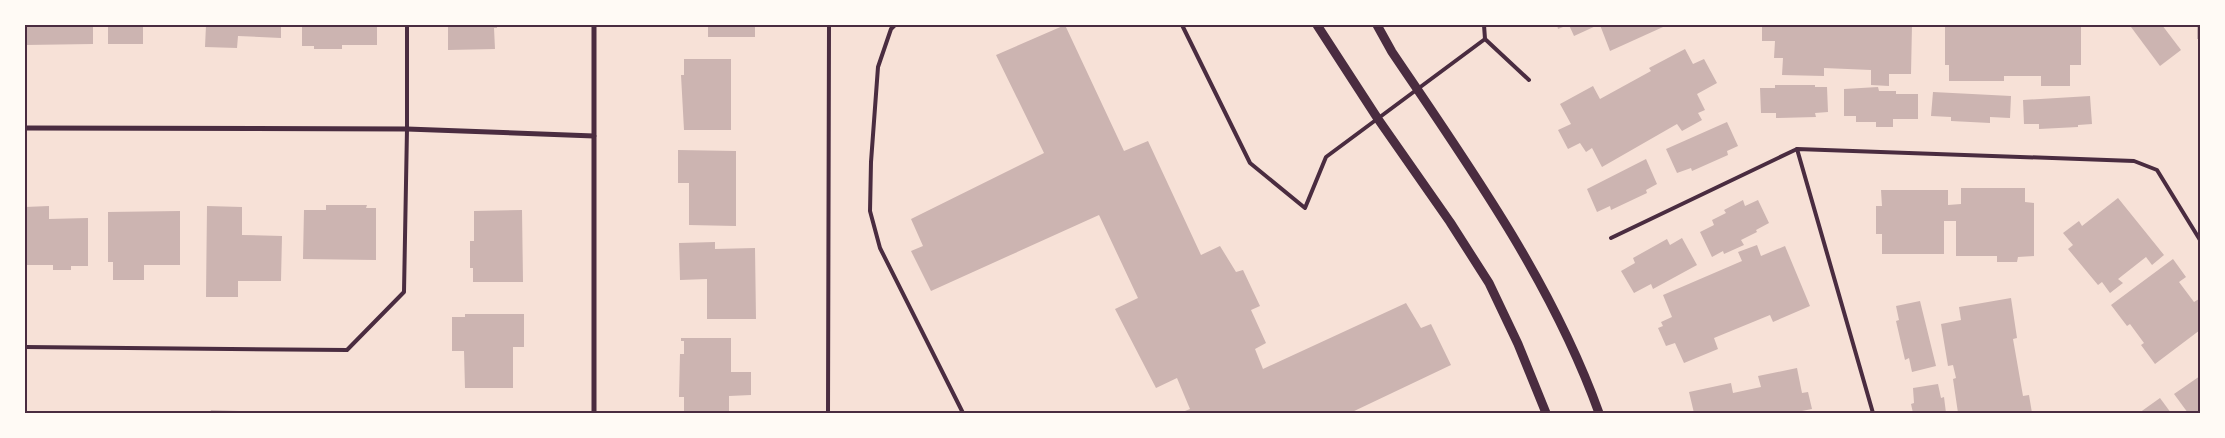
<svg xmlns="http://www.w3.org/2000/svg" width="2225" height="438" font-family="Poppins,sans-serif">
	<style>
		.building { fill: #ccb4b1 }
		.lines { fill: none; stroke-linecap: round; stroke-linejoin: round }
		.service { stroke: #4a2c40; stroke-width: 4 }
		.minor { stroke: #4a2c40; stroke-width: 5 }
		.tertiary { stroke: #4a2c40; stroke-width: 9 }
		.neatline { fill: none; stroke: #4a2c40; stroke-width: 2 }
	</style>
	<rect width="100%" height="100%" fill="#f7e1d7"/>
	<g class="building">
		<path d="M 25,25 L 93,25 L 93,44 L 25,45 Z"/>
		<rect x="108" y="25" width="35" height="19"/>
		<path d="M 206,25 L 281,25 L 281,38 L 238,36 L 237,48 L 205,47 Z"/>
		<path d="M 302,25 L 377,25 L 377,45 L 342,45 L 342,49 L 314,49 L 314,46 L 302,46 Z"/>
		<path d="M 448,25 L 497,25 L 497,28 L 494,28 L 495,49 L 448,50 Z"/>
		<rect x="708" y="25" width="47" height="12"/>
		<path d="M 1065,25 L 1124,151 L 1148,141 L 1201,255 L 1220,246 L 1236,272 L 1243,270 L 1260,306 L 1251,310 L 1266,343 L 1255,349 L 1263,369 L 1406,303 L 1421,328 L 1431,324 L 1451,365 L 1350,413 L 1180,413 L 1190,409 L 1177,378 L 1156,388 L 1115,309 L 1138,298 L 1099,215 L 931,291 L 911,251 L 923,246 L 911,219 L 1044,153 L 996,55 Z"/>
		<path d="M 1557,25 L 1568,25 L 1558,29 Z"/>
		<path d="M 1569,25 L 1598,25 L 1574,36 Z"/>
		<path d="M 1600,25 L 1662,25 L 1663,27 L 1610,51 Z"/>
		<path d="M 1774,25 L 1912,25 L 1911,74 L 1889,74 L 1889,86 L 1871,85 L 1871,70 L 1824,68 L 1824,76 L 1782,75 L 1783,58 L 1774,58 L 1775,41 L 1762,41 L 1762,27 L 1774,27 Z"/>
		<path d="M 1945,25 L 2081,25 L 2081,65 L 2070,65 L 2070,86 L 2041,86 L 2041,76 L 2004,76 L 2004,81 L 1949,81 L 1949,65 L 1945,65 Z"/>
		<path d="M 2135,25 L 2162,25 L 2181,50 L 2160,66 L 2131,27 Z"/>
		<rect x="2197" y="25" width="3" height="14"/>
		<path d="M 1685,49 L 1693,64 L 1704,59 L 1717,83 L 1697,94 L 1705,110 L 1698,113 L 1702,120 L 1682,131 L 1677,124 L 1602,167 L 1592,148 L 1586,152 L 1580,143 L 1568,149 L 1558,130 L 1571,124 L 1560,104 L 1593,86 L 1600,99 L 1651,71 L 1649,68 Z"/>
		<path d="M 684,59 L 731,59 L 731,130 L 684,130 L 681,75 L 684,75 Z"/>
		<path d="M 1775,85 L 1815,85 L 1815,87 L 1827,87 L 1828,112 L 1815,113 L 1816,117 L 1776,118 L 1776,113 L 1761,113 L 1760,88 L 1775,88 Z"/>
		<path d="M 1878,87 L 1879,91 L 1896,91 L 1896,94 L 1918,94 L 1918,119 L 1893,119 L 1893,127 L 1876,127 L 1876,122 L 1856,122 L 1856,116 L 1844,116 L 1844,89 Z"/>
		<path d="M 1933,92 L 2011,96 L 2010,118 L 1990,117 L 1990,123 L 1951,121 L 1951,117 L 1931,116 Z"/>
		<path d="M 2090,96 L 2092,124 L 2078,125 L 2078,127 L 2039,129 L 2039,124 L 2024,124 L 2023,100 Z"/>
		<path d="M 1727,122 L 1738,146 L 1727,151 L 1728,155 L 1692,171 L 1691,168 L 1677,173 L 1666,149 Z"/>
		<path d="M 678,150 L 736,151 L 736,226 L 689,225 L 689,183 L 678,183 Z"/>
		<path d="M 1646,159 L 1657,184 L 1646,190 L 1647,193 L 1611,210 L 1610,206 L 1597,212 L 1587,189 Z"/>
		<path d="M 1961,188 L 2025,188 L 2025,202 L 2034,203 L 2034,256 L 2018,257 L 2017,262 L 1997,262 L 1997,256 L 1956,256 L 1956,221 L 1944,221 L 1944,254 L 1882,254 L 1882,234 L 1876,234 L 1876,206 L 1882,206 L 1881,190 L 1948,190 L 1948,205 L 1961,204 Z"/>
		<path d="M 2118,198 L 2164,255 L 2152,265 L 2146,257 L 2118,279 L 2123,283 L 2110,293 L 2102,282 L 2098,285 L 2068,249 L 2073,245 L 2063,233 L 2079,221 L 2082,226 Z"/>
		<path d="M 1743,200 L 1745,206 L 1758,200 L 1769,223 L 1756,230 L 1757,232 L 1741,240 L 1744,245 L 1724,254 L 1723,251 L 1712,257 L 1700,232 L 1714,225 L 1712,220 L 1726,213 L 1724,210 Z"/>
		<path d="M 326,205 L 367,205 L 366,208 L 376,208 L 376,260 L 303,259 L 304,210 L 326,210 Z"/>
		<path d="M 49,206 L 49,219 L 88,218 L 88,266 L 71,266 L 71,270 L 53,270 L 53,265 L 25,265 L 25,207 Z"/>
		<path d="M 207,206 L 242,207 L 242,235 L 282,236 L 281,281 L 238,281 L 238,297 L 206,297 Z"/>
		<path d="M 522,210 L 523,282 L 473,282 L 473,268 L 470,268 L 470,241 L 474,241 L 474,211 Z"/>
		<path d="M 180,211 L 180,265 L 144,265 L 144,280 L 113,280 L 113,262 L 108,262 L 108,212 Z"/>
		<path d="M 1682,238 L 1697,265 L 1653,289 L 1651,284 L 1634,293 L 1621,271 L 1635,263 L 1633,258 L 1667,239 L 1670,245 Z"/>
		<path d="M 715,242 L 715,249 L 755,248 L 756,319 L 707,319 L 707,279 L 680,280 L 679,243 Z"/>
		<path d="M 1757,245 L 1761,256 L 1785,246 L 1810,306 L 1773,322 L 1770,315 L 1714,338 L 1718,349 L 1684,363 L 1675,343 L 1666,346 L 1658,328 L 1663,326 L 1661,322 L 1672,317 L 1663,295 L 1742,261 L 1738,252 Z"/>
		<path d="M 2173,259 L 2186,277 L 2179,282 L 2194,302 L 2199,299 L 2200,301 L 2200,330 L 2155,364 L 2141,345 L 2144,343 L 2130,324 L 2127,326 L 2111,305 Z"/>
		<path d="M 2011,298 L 2017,338 L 2013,339 L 2023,396 L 2029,395 L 2032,413 L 1958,413 L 1953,379 L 1956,378 L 1953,365 L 1948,366 L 1941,324 L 1961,320 L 1959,307 Z"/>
		<path d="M 1920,301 L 1936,366 L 1912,372 L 1909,358 L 1905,360 L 1896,321 L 1899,320 L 1896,306 Z"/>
		<path d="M 465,314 L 524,314 L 524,347 L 513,347 L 513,388 L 465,388 L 464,351 L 452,351 L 452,317 L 465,317 Z"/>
		<path d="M 681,338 L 731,338 L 731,372 L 751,372 L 751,395 L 729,396 L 729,411 L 684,411 L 684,397 L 679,397 L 680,354 L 684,354 L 684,341 L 681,341 Z"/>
		<path d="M 1797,368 L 1802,393 L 1808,392 L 1812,409 L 1802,411 L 1803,413 L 1694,413 L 1689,392 L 1731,383 L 1733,393 L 1761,387 L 1758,376 Z"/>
		<path d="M 2200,376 L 2200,413 L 2188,413 L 2174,394 Z"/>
		<path d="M 1938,384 L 1941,398 L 1944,397 L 1946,413 L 1913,413 L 1911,404 L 1914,403 L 1913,388 Z"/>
		<path d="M 2160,398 L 2171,413 L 2139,413 Z"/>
		<path d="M 211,410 L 239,411 L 239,413 L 210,413 Z"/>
	</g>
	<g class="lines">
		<g class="service">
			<path d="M 895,25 L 891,29 L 878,67 L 871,162 L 870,211 L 880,248 L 963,413"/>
			<path d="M 1182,25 L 1250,163 L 1305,208 L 1326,157 L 1485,39"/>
			<path d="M 1484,25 L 1485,39 L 1529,80"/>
			<path d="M 1611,238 L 1797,149"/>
			<path d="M 25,347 L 347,350 L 404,292 L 407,129 L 407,25"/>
			<path d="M 828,413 L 829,25"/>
			<path d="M 1873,413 L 1797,149 L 2134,161 L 2157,170 L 2200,240"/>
		</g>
		<g class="minor">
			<path d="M 25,128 L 407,129 L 594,136"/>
			<path d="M 594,413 L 594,25"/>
		</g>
		<g class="tertiary">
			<path d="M 1317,25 L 1378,119 L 1450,222 L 1489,283 L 1518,344 L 1546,413"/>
			<path d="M 1377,25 L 1392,52 C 1469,166 1552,282 1599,413"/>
		</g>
	</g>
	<rect width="2225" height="438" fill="none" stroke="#fffaf5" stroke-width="52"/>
	<rect x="26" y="26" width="2173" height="386" class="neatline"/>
</svg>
